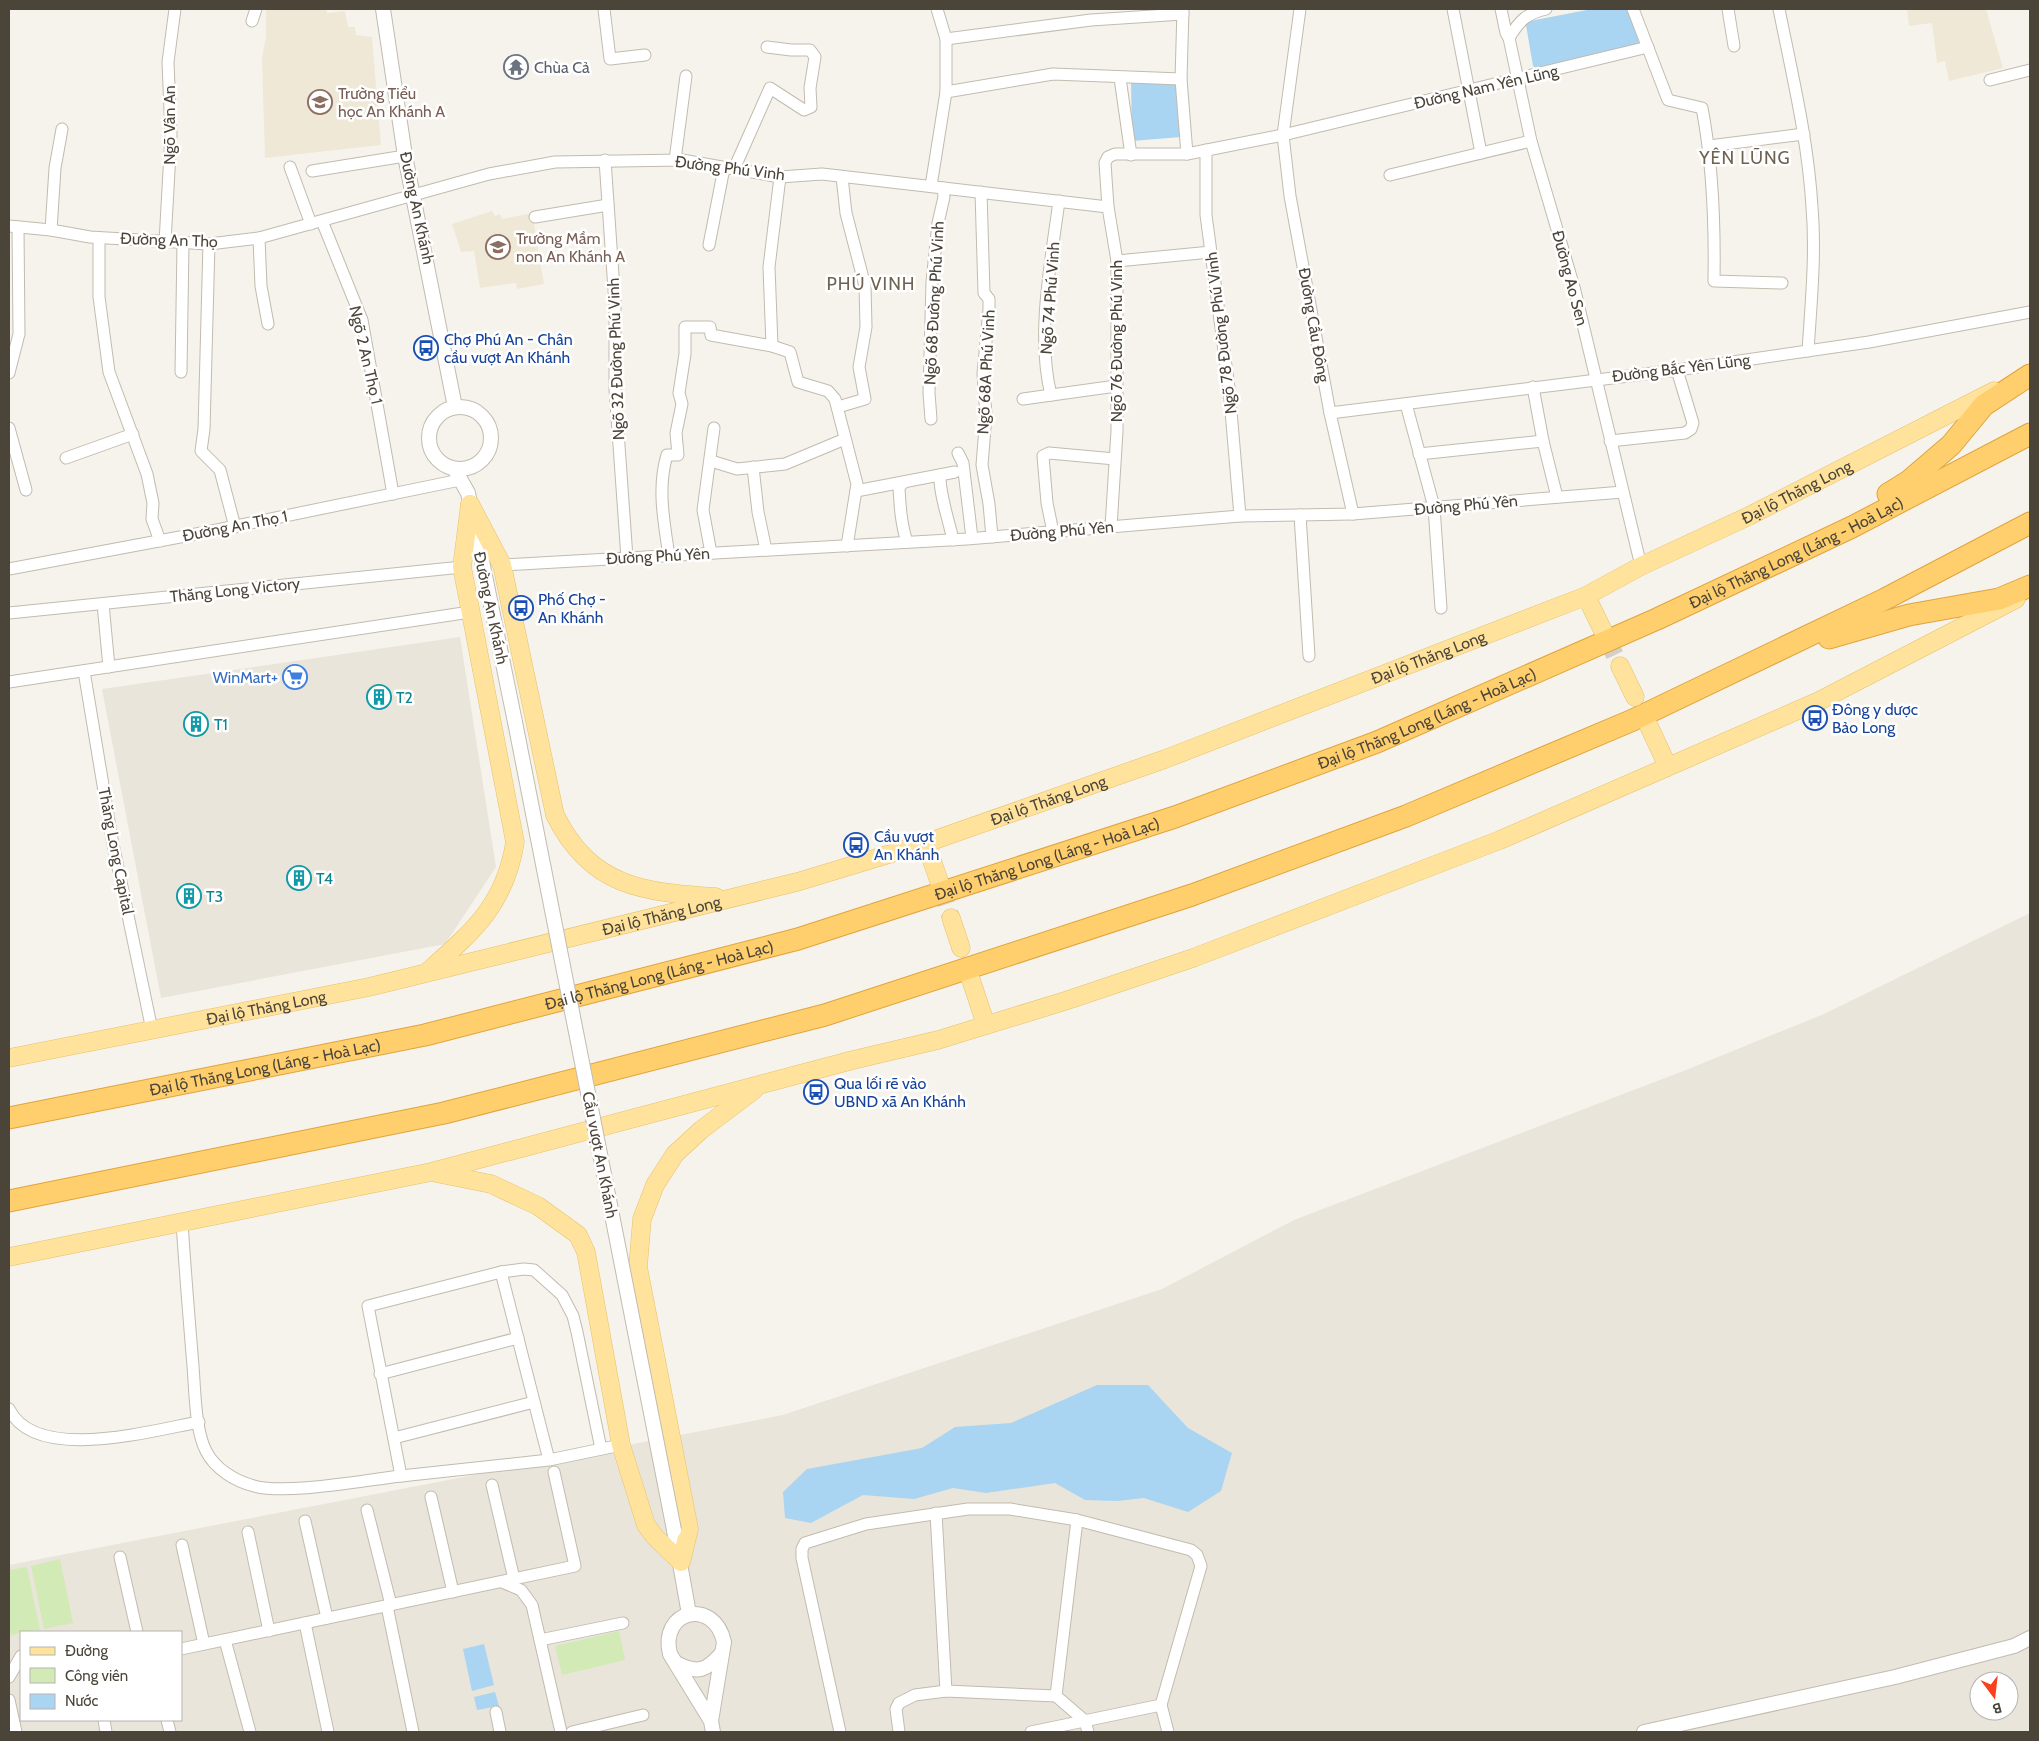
<svg xmlns="http://www.w3.org/2000/svg" width="2039" height="1741" font-family="Cabin,sans-serif">
	<style>
		.residential { fill: #eae5da; fill-rule: evenodd }
		.education { fill: #efe8d6 }
		.green { fill: #d2eab5 }
		.water { fill: #a9d4f2 }
		.lines { fill: none; stroke-linecap: round; stroke-linejoin: round }
		.primary-tunnel { stroke: #d4d0c8; stroke-width: 18; stroke-dasharray: 18 9; stroke-linecap: butt }
		.minor-casing { stroke: #c2bbae; stroke-width: 13 }
		.tertiary-casing { stroke: #c2bbae; stroke-width: 16 }
		.primary-casing { stroke: #e6c16a; stroke-width: 19 }
		.motorway-casing { stroke: #e0a43c; stroke-width: 23 }
		.minor { stroke: #fff; stroke-width: 11 }
		.tertiary { stroke: #fff; stroke-width: 14 }
		.primary { stroke: #ffe39c; stroke-width: 18 }
		.motorway { stroke: #ffcf6e; stroke-width: 21 }
		.tertiary-bridge-casing { stroke: #c2bbae; stroke-width: 16; stroke-linecap: butt }
		.tertiary-bridge { stroke: #fff; stroke-width: 14 }
		.labels { text-anchor: middle; dominant-baseline: central; stroke-width: 5; stroke-linejoin: round; paint-order: stroke }
		.worship-label { font-size: 16px; fill: #5b616d; stroke: #fff; text-anchor: start }
		.street-label { font-size: 16px; fill: #4b4439; stroke: #fff }
		.education-label { font-size: 16px; fill: #785e54; stroke: #fff; text-anchor: start }
		.transit-label { font-size: 16px; fill: #164399; stroke: #fff; text-anchor: start }
		.shop-label { font-size: 16px; fill: #366cbe; stroke: #fff; text-anchor: end }
		.culture-label { font-size: 16px; fill: #0d838f; stroke: #fff; text-anchor: start }
		.neighbourhood-label { font-size: 18px; letter-spacing: 1px; fill: #6e6250; stroke: #fff }
	</style>
	<rect width="100%" height="100%" fill="#f6f3ec"/>
	<g class="residential">
		<path d="M 460,637 L 496,867 L 445,944 L 161,998 L 102,689 Z"/>
		<path d="M 2030,913 L 2030,1732 L 9,1732 L 9,1565 L 783,1415 L 1162,1289 L 1294,1220 L 1686,1070 L 1824,1014 ZM 21,1632 L 181,1632 L 181,1720 L 21,1720 ZM 1979,1681 L 2009,1681 L 2009,1711 L 1979,1711 Z"/>
	</g>
	<g class="education">
		<path d="M 266,9 L 326,9 L 327,13 L 345,11 L 348,27 L 355,27 L 356,35 L 372,37 L 381,145 L 265,158 L 262,58 L 266,37 Z"/>
		<path d="M 1907,9 L 1986,9 L 2003,68 L 1949,81 L 1945,61 L 1937,63 L 1932,23 L 1909,26 Z"/>
		<path d="M 492,211 L 495,216 L 500,214 L 502,219 L 532,213 L 544,284 L 517,289 L 516,283 L 480,288 L 474,251 L 461,252 L 452,224 Z"/>
	</g>
	<g class="green">
		<path d="M 60,1559 L 73,1623 L 44,1629 L 31,1566 Z"/>
		<path d="M 27,1567 L 40,1630 L 21,1632 L 11,1636 L 9,1625 L 9,1570 Z"/>
		<path d="M 619,1631 L 625,1660 L 562,1675 L 555,1646 Z"/>
	</g>
	<g class="water">
		<path d="M 1592,9 L 1630,10 L 1639,43 L 1634,49 L 1538,69 L 1533,66 L 1526,25 L 1530,21 Z"/>
		<path d="M 1131,79 L 1179,81 L 1181,137 L 1132,141 Z"/>
		<path d="M 1097,1385 L 1148,1385 L 1188,1428 L 1232,1453 L 1221,1491 L 1188,1512 L 1144,1498 L 1117,1501 L 1085,1500 L 1055,1483 L 986,1493 L 953,1488 L 914,1499 L 863,1495 L 811,1523 L 785,1518 L 783,1492 L 807,1469 L 922,1448 L 955,1427 L 1011,1423 Z"/>
		<path d="M 484,1644 L 494,1685 L 472,1691 L 463,1649 Z"/>
		<path d="M 495,1692 L 499,1706 L 477,1710 L 474,1697 Z"/>
	</g>
	<g class="lines">
		<g class="primary-tunnel">
			<path d="M 1607,639 L 1620,666"/>
			<path d="M 941,887 L 951,918"/>
		</g>
		<defs>
			<g id="minor">
				<path d="M 604,9 L 610,59 L 645,55"/>
				<path d="M 1183,9 L 1181,79 L 1187,154"/>
				<path d="M 1300,9 L 1283,135 L 1290,196 L 1330,413 L 1353,514"/>
				<path d="M 1453,9 L 1481,153"/>
				<path d="M 1501,9 L 1506,33 L 1509,38 L 1531,141 L 1574,287 L 1641,566"/>
				<path d="M 1633,9 L 1668,100 L 1702,108 C 1713,165 1715,223 1714,281 L 1782,283"/>
				<path d="M 1728,9 L 1734,46"/>
				<path d="M 1779,9 C 1792,74 1808,140 1812,207 C 1816,255 1811,303 1808,351"/>
				<path d="M 252,21 L 256,9"/>
				<path d="M 1509,38 C 1519,21 1527,13 1546,9"/>
				<path d="M 946,39 L 1091,20 L 1183,14"/>
				<path d="M 1120,78 L 1131,155"/>
				<path d="M 1990,80 L 2030,70"/>
				<path d="M 946,92 L 1053,74 L 1181,79"/>
				<path d="M 1709,146 L 1804,134"/>
				<path d="M 1206,150 L 1206,215 L 1229,388 L 1240,516"/>
				<path d="M 605,160 L 615,304 L 615,389 L 627,558"/>
				<path d="M 675,160 L 686,76"/>
				<path d="M 290,167 L 311,224"/>
				<path d="M 734,169 L 770,88 L 804,110 L 811,107 L 810,88 L 815,57 L 810,50 L 791,50 L 767,47"/>
				<path d="M 312,171 L 405,156"/>
				<path d="M 1390,175 L 1531,141"/>
				<path d="M 931,186 L 946,92 L 946,39 L 937,9"/>
				<path d="M 981,192 L 984,293 L 989,299 L 989,309 L 983,374 L 986,415 L 982,465 L 989,504 L 992,537"/>
				<path d="M 535,217 L 608,205"/>
				<path d="M 322,221 L 362,320 L 393,494"/>
				<path d="M 9,226 L 51,230 L 90,237 L 209,244 L 259,238 L 489,174 L 555,162 L 682,160 L 780,177 L 822,174 L 1108,207"/>
				<path d="M 51,230 L 55,168 L 62,129"/>
				<path d="M 99,238 L 99,297 L 109,372 L 147,474 L 153,503 L 152,519 L 160,541"/>
				<path d="M 259,238 L 261,286 L 268,324"/>
				<path d="M 165,242 L 171,135 L 168,62 L 175,9"/>
				<path d="M 209,244 L 204,429 L 201,451 L 220,470 L 235,527"/>
				<path d="M 709,245 L 724,168"/>
				<path d="M 1117,261 L 1211,252"/>
				<path d="M 772,346 L 769,267 L 780,177"/>
				<path d="M 181,372 L 183,243"/>
				<path d="M 9,373 L 19,334 L 18,227"/>
				<path d="M 1533,387 L 1543,441 L 1557,497"/>
				<path d="M 1051,395 C 1036,335 1051,262 1059,201"/>
				<path d="M 1023,399 L 1116,386"/>
				<path d="M 1406,404 L 1434,507 L 1441,608"/>
				<path d="M 838,407 L 865,399 L 859,367 L 866,327 L 865,286 L 846,213 L 842,177"/>
				<path d="M 1330,413 L 1677,370 L 1869,342 L 2030,312"/>
				<path d="M 931,419 L 929,393 L 932,282 L 938,223 L 944,197 L 943,188"/>
				<path d="M 9,428 L 26,490"/>
				<path d="M 1610,441 L 1685,433 L 1691,429 L 1693,423 L 1677,370"/>
				<path d="M 958,453 L 963,463 L 972,538"/>
				<path d="M 1419,454 L 1543,441"/>
				<path d="M 66,458 L 133,434"/>
				<path d="M 711,461 L 737,469 L 785,464 L 845,439"/>
				<path d="M 753,467 L 758,512 L 766,550"/>
				<path d="M 940,475 C 939,493 949,521 953,540"/>
				<path d="M 904,482 L 899,487 C 900,506 901,524 907,542"/>
				<path d="M 856,491 L 955,472"/>
				<path d="M 1300,515 L 1309,656"/>
				<path d="M 1111,527 L 1117,431 L 1117,261 L 1108,207 L 1105,163 L 1108,157 L 1115,154 L 1187,154 L 1283,135 L 1648,47"/>
				<path d="M 1053,532 L 1047,503 L 1043,456 L 1049,453 L 1115,459"/>
				<path d="M 711,553 L 703,510 L 714,428"/>
				<path d="M 669,556 C 664,522 657,488 667,455 L 678,455 L 676,433 L 682,404 L 679,393 L 685,354 L 685,327 L 710,327 L 711,335 L 772,346 L 790,352 L 798,382 L 828,391 L 835,399 L 857,484 L 847,546"/>
				<path d="M 502,565 L 967,539 L 1240,516 L 1353,514 L 1623,492"/>
				<path d="M 9,569 L 212,531 L 460,480"/>
				<path d="M 103,604 L 109,667"/>
				<path d="M 9,613 L 462,567"/>
				<path d="M 84,671 L 112,839 L 152,1030"/>
				<path d="M 9,682 L 470,612"/>
				<path d="M 182,1222 C 185,1270 189,1318 193,1366 C 195,1390 195,1430 206,1451 C 215,1469 235,1481 254,1486 C 287,1495 364,1480 401,1476"/>
				<path d="M 501,1272 L 524,1269 L 534,1270 L 562,1295 L 573,1316 L 577,1332 L 601,1449"/>
				<path d="M 380,1374 L 518,1338"/>
				<path d="M 9,1409 C 36,1464 153,1430 199,1422"/>
				<path d="M 394,1438 L 534,1402"/>
				<path d="M 549,1460 L 501,1272 L 368,1306 L 401,1476 L 549,1460 L 621,1445"/>
				<path d="M 492,1485 L 514,1579"/>
				<path d="M 431,1497 L 453,1592"/>
				<path d="M 367,1510 L 391,1605"/>
				<path d="M 936,1513 L 946,1691"/>
				<path d="M 305,1521 L 327,1618"/>
				<path d="M 248,1532 L 269,1631"/>
				<path d="M 182,1545 L 204,1644"/>
				<path d="M 120,1557 L 137,1632"/>
				<path d="M 502,1582 L 521,1590 L 532,1605 L 561,1732"/>
				<path d="M 387,1606 L 413,1732"/>
				<path d="M 305,1623 L 328,1732"/>
				<path d="M 225,1640 L 250,1732"/>
				<path d="M 540,1640 L 623,1623"/>
				<path d="M 181,1649 L 575,1566 L 554,1472"/>
				<path d="M 9,1677 L 21,1656"/>
				<path d="M 1056,1696 L 1077,1520"/>
				<path d="M 9,1700 L 16,1732"/>
				<path d="M 496,1712 L 500,1732"/>
				<path d="M 104,1720 L 106,1732"/>
				<path d="M 167,1720 L 170,1732"/>
				<path d="M 572,1732 L 643,1715"/>
				<path d="M 840,1732 L 802,1558 L 802,1549 L 805,1543 L 866,1524 L 968,1509 L 1010,1509 L 1077,1520 L 1191,1550 L 1197,1555 L 1201,1566 L 1161,1705 L 1168,1732"/>
				<path d="M 899,1732 L 896,1709 L 899,1703 L 915,1695 L 946,1691 L 1056,1696 L 1085,1721 L 1088,1732"/>
				<path d="M 1031,1732 L 1161,1705"/>
			</g>
			<g id="tertiary">
				<path d="M 383,9 L 405,156 L 455,407"/>
				<circle cx="460" cy="438" r="31"/>
				<path d="M 455,470 L 468,493 L 515,722"/>
				<path d="M 674,1530 L 689,1614"/>
				<path d="M 678,1664 C 698,1674 707,1670 721,1654"/>
				<path d="M 711,1721 L 724,1642 C 714,1597 659,1610 670,1654 L 711,1721 L 713,1732"/>
				<path d="M 1644,1732 L 1895,1677 L 2014,1646 L 2030,1638"/>
			</g>
			<g id="primary">
				<path d="M 470,504 L 502,565 L 555,815 C 591,888 644,892 716,897"/>
				<path d="M 1586,596 L 1607,639"/>
				<path d="M 1620,666 L 1635,697"/>
				<path d="M 1647,722 L 1668,767"/>
				<path d="M 926,843 L 941,887"/>
				<path d="M 951,918 L 961,948"/>
				<path d="M 426,973 C 472,932 505,906 515,842 L 462,567 L 470,504"/>
				<path d="M 969,974 L 986,1025"/>
				<path id="s1" d="M 9,1058 L 369,987 L 797,882 L 926,843 L 1165,759 L 1586,596 L 1641,566 L 1749,516 L 1994,391"/>
				<path d="M 436,1173 L 491,1184 L 538,1206 L 578,1235 L 586,1252 L 621,1445 L 646,1525 L 655,1537 L 681,1562 L 689,1529 L 638,1267 L 642,1219 L 655,1185 L 675,1154 L 701,1130 L 754,1090"/>
				<path d="M 9,1257 L 431,1172 L 853,1060 L 938,1040 L 1065,1001 L 1193,958 L 1500,840 L 1819,701 L 2016,599"/>
			</g>
			<g id="motorway">
				<path d="M 1888,494 L 1909,481 L 1951,445 L 1984,405 L 2030,375"/>
				<path d="M 1829,638 L 1909,615 L 1999,599 L 2030,586"/>
				<path id="s2" d="M 9,1118 L 425,1035 L 798,939 L 1175,817 L 1377,742 L 1657,619 L 1852,527 L 2030,434"/>
				<path d="M 9,1201 L 444,1113 L 825,1015 L 1192,895 L 1406,816 L 1633,720 L 1885,599 L 2030,523"/>
			</g>
		</defs>
		<use href="#minor" class="minor-casing"/>
		<use href="#tertiary" class="tertiary-casing"/>
		<use href="#primary" class="primary-casing"/>
		<use href="#motorway" class="motorway-casing"/>
		<use href="#minor" class="minor"/>
		<use href="#tertiary" class="tertiary"/>
		<use href="#primary" class="primary"/>
		<use href="#motorway" class="motorway"/>
		<defs>
			<path id="tertiary-bridge" d="M 515,722 L 674,1530"/>
		</defs>
		<use href="#tertiary-bridge" class="tertiary-bridge-casing"/>
		<use href="#tertiary-bridge" class="tertiary-bridge"/>
	</g>
	<defs>
		<symbol id="temple-ring" viewBox="-11 -11 22 22"><circle r="9.5" fill="#fff" stroke="#6b7280" stroke-width="1.5"/><path d="M0-6L5-2H3V0L6.5 2.5H4V6H1.5V3h-3V6H-4V2.5H-6.5L-3 0V-2H-5Z" fill="#6b7280"/></symbol>
		<symbol id="school-ring" viewBox="-11 -11 22 22"><circle r="9.5" fill="#fff" stroke="#8d6e63" stroke-width="1.5"/><path d="M0-5L7-2L0 1L-7-2ZM-4 1L0 2.5L4 1V4Q0 6-4 4Z" fill="#8d6e63"/></symbol>
		<symbol id="bus-ring" viewBox="-11 -11 22 22"><circle r="9.5" fill="#fff" stroke="#1a4fb4" stroke-width="1.5"/><path d="M-5-6H5V4H4V6H2V4H-2V6H-4V4H-5ZM-3.5-4V0h7V-4ZM-3.5 1.2v1.5H-2V1.2ZM2 1.2v1.5H3.5V1.2Z" fill="#1a4fb4"/></symbol>
		<symbol id="supermarket-ring" viewBox="-11 -11 22 22"><circle r="9.5" fill="#fff" stroke="#3f7fe0" stroke-width="1.5"/><path d="M-6-5.5h2.5l.6 2H6L4.5 2H-2.5L-4.4-4H-6ZM-1.5 3.2a1.3 1.3 0 1 0 .1 0ZM3 3.2a1.3 1.3 0 1 0 .1 0Z" fill="#3f7fe0"/></symbol>
		<symbol id="building-ring" viewBox="-11 -11 22 22"><circle r="9.5" fill="#fff" stroke="#0f9aa8" stroke-width="1.5"/><path d="M-4-6H4V6H1V3H-1V6H-4ZM-2.5-4.3h1.7v1.8h-1.7ZM.8-4.3h1.7v1.8H.8ZM-2.5-1h1.7V.8h-1.7ZM.8-1h1.7V.8H.8Z" fill="#0f9aa8"/></symbol>
	</defs>
	<g fill-rule="evenodd">
		<use href="#temple-ring" x="502" y="53" width="28" height="28"/>
		<use href="#school-ring" x="306" y="88" width="28" height="28"/>
		<use href="#school-ring" x="484" y="233" width="28" height="28"/>
		<use href="#bus-ring" x="412" y="334" width="28" height="28"/>
		<use href="#bus-ring" x="507" y="594" width="28" height="28"/>
		<use href="#supermarket-ring" x="281" y="663" width="28" height="28"/>
		<use href="#building-ring" x="365" y="683" width="28" height="28"/>
		<use href="#bus-ring" x="1801" y="704" width="28" height="28"/>
		<use href="#building-ring" x="182" y="710" width="28" height="28"/>
		<use href="#bus-ring" x="842" y="831" width="28" height="28"/>
		<use href="#building-ring" x="285" y="864" width="28" height="28"/>
		<use href="#building-ring" x="175" y="882" width="28" height="28"/>
		<use href="#bus-ring" x="802" y="1078" width="28" height="28"/>
	</g>
	<g class="labels">
		<g class="worship-label">
			<text x="534" y="67">Chùa Cả</text>
		</g>
		<g class="street-label">
			<text transform="translate(1486 87) rotate(-13)">Đường Nam Yên Lũng</text>
			<text transform="translate(169 125) rotate(-90)">Ngõ Vân An</text>
			<text transform="translate(730 168) rotate(7)">Đường Phú Vinh</text>
			<text transform="translate(417 208) rotate(78)">Đường An Khánh</text>
			<text transform="translate(169 240) rotate(2)">Đường An Thọ</text>
			<text transform="translate(1570 278) rotate(75)">Đường Ao Sen</text>
			<text transform="translate(1050 298) rotate(-86)">Ngõ 74 Phú Vinh</text>
			<text transform="translate(934 303) rotate(-87)">Ngõ 68 Đường Phú Vinh</text>
			<text transform="translate(1314 325) rotate(80)">Đường Cầu Đông</text>
			<text transform="translate(1221 333) rotate(-97)">Ngõ 78 Đường Phú Vinh</text>
			<text transform="translate(1116 341) rotate(-90)">Ngõ 76 Đường Phú Vinh</text>
			<text transform="translate(366 355) rotate(77)">Ngõ 2 An Thọ 1</text>
			<text transform="translate(616 359) rotate(-92)">Ngõ 32 Đường Phú Vinh</text>
			<text transform="translate(1681 368) rotate(-7)">Đường Bắc Yên Lũng</text>
			<text transform="translate(986 372) rotate(-87)">Ngõ 68A Phú Vinh</text>
			<text stroke="none"><textPath href="#s1" startOffset="1882">Đại lộ Thăng Long</textPath></text>
			<text transform="translate(1466 505) rotate(-5)">Đường Phú Yên</text>
			<text transform="translate(235 526) rotate(-11)">Đường An Thọ 1</text>
			<text transform="translate(1062 531) rotate(-5)">Đường Phú Yên</text>
			<text stroke="none"><textPath href="#s2" startOffset="1881">Đại lộ Thăng Long (Láng - Hoà Lạc)</textPath></text>
			<text transform="translate(658 556) rotate(-3)">Đường Phú Yên</text>
			<text transform="translate(235 590) rotate(-6)">Thăng Long Victory</text>
			<text transform="translate(491 608) rotate(78)">Đường An Khánh</text>
			<text stroke="none"><textPath href="#s1" startOffset="1478">Đại lộ Thăng Long</textPath></text>
			<text stroke="none"><textPath href="#s2" startOffset="1476">Đại lộ Thăng Long (Láng - Hoà Lạc)</textPath></text>
			<text stroke="none"><textPath href="#s1" startOffset="1072">Đại lộ Thăng Long</textPath></text>
			<text transform="translate(116 851) rotate(79)">Thăng Long Capital</text>
			<text stroke="none"><textPath href="#s2" startOffset="1071">Đại lộ Thăng Long (Láng - Hoà Lạc)</textPath></text>
			<text stroke="none"><textPath href="#s1" startOffset="668">Đại lộ Thăng Long</textPath></text>
			<text stroke="none"><textPath href="#s2" startOffset="666">Đại lộ Thăng Long (Láng - Hoà Lạc)</textPath></text>
			<text stroke="none"><textPath href="#s1" startOffset="262">Đại lộ Thăng Long</textPath></text>
			<text stroke="none"><textPath href="#s2" startOffset="261">Đại lộ Thăng Long (Láng - Hoà Lạc)</textPath></text>
			<text transform="translate(600 1155) rotate(79)">Cầu vượt An Khánh</text>
		</g>
		<g class="education-label">
			<text x="338" y="93">Trường Tiểu<tspan x="338" dy="18">học An Khánh A</tspan></text>
			<text x="516" y="238">Trường Mầm<tspan x="516" dy="18">non An Khánh A</tspan></text>
		</g>
		<g class="transit-label">
			<text x="444" y="339">Chợ Phú An - Chân<tspan x="444" dy="18">cầu vượt An Khánh</tspan></text>
			<text x="538" y="599">Phố Chợ -<tspan x="538" dy="18">An Khánh</tspan></text>
			<text x="1832" y="709">Đông y dược<tspan x="1832" dy="18">Bảo Long</tspan></text>
			<text x="874" y="836">Cầu vượt<tspan x="874" dy="18">An Khánh</tspan></text>
			<text x="834" y="1083">Qua lối rẽ vào<tspan x="834" dy="18">UBND xã An Khánh</tspan></text>
		</g>
		<g class="shop-label">
			<text x="278" y="677">WinMart+</text>
		</g>
		<g class="culture-label">
			<text x="396" y="697">T2</text>
			<text x="214" y="724">T1</text>
			<text x="316" y="878">T4</text>
			<text x="206" y="896">T3</text>
		</g>
		<g class="neighbourhood-label">
			<text x="1745" y="158">YÊN LŨNG</text>
			<text x="871" y="284">PHÚ VINH</text>
		</g>
	</g>
	<rect width="2039" height="1741" fill="none" stroke="#4b4439" stroke-width="20"/>
	<rect x="20" y="1631" width="162" height="90" fill="#ffffff" stroke="#b7b4b0"/>
	<rect x="30" y="1647" width="25" height="8" fill="#ffe39c" stroke="#b7b4b0"/>
	<text x="65" y="1656" font-size="15" fill="#4b4439">Đường</text>
	<rect x="30" y="1668" width="25" height="15" fill="#d2eab5" stroke="#b7b4b0"/>
	<text x="65" y="1681" font-size="15" fill="#4b4439">Công viên</text>
	<rect x="30" y="1694" width="25" height="15" fill="#a9d4f2" stroke="#b7b4b0"/>
	<text x="65" y="1706" font-size="15" fill="#4b4439">Nước</text>
	<g transform="translate(1994 1696) rotate(165)"><circle r="24" fill="#ffffff" stroke="#b7b4b0"/>
	<path d="M0-4L9 19L0 12L-9 19Z" fill="#fc3f1d"/>
	<text y="-8" font-size="14" font-weight="bold" text-anchor="middle" fill="#4b4439">B</text>
	</g>
</svg>
